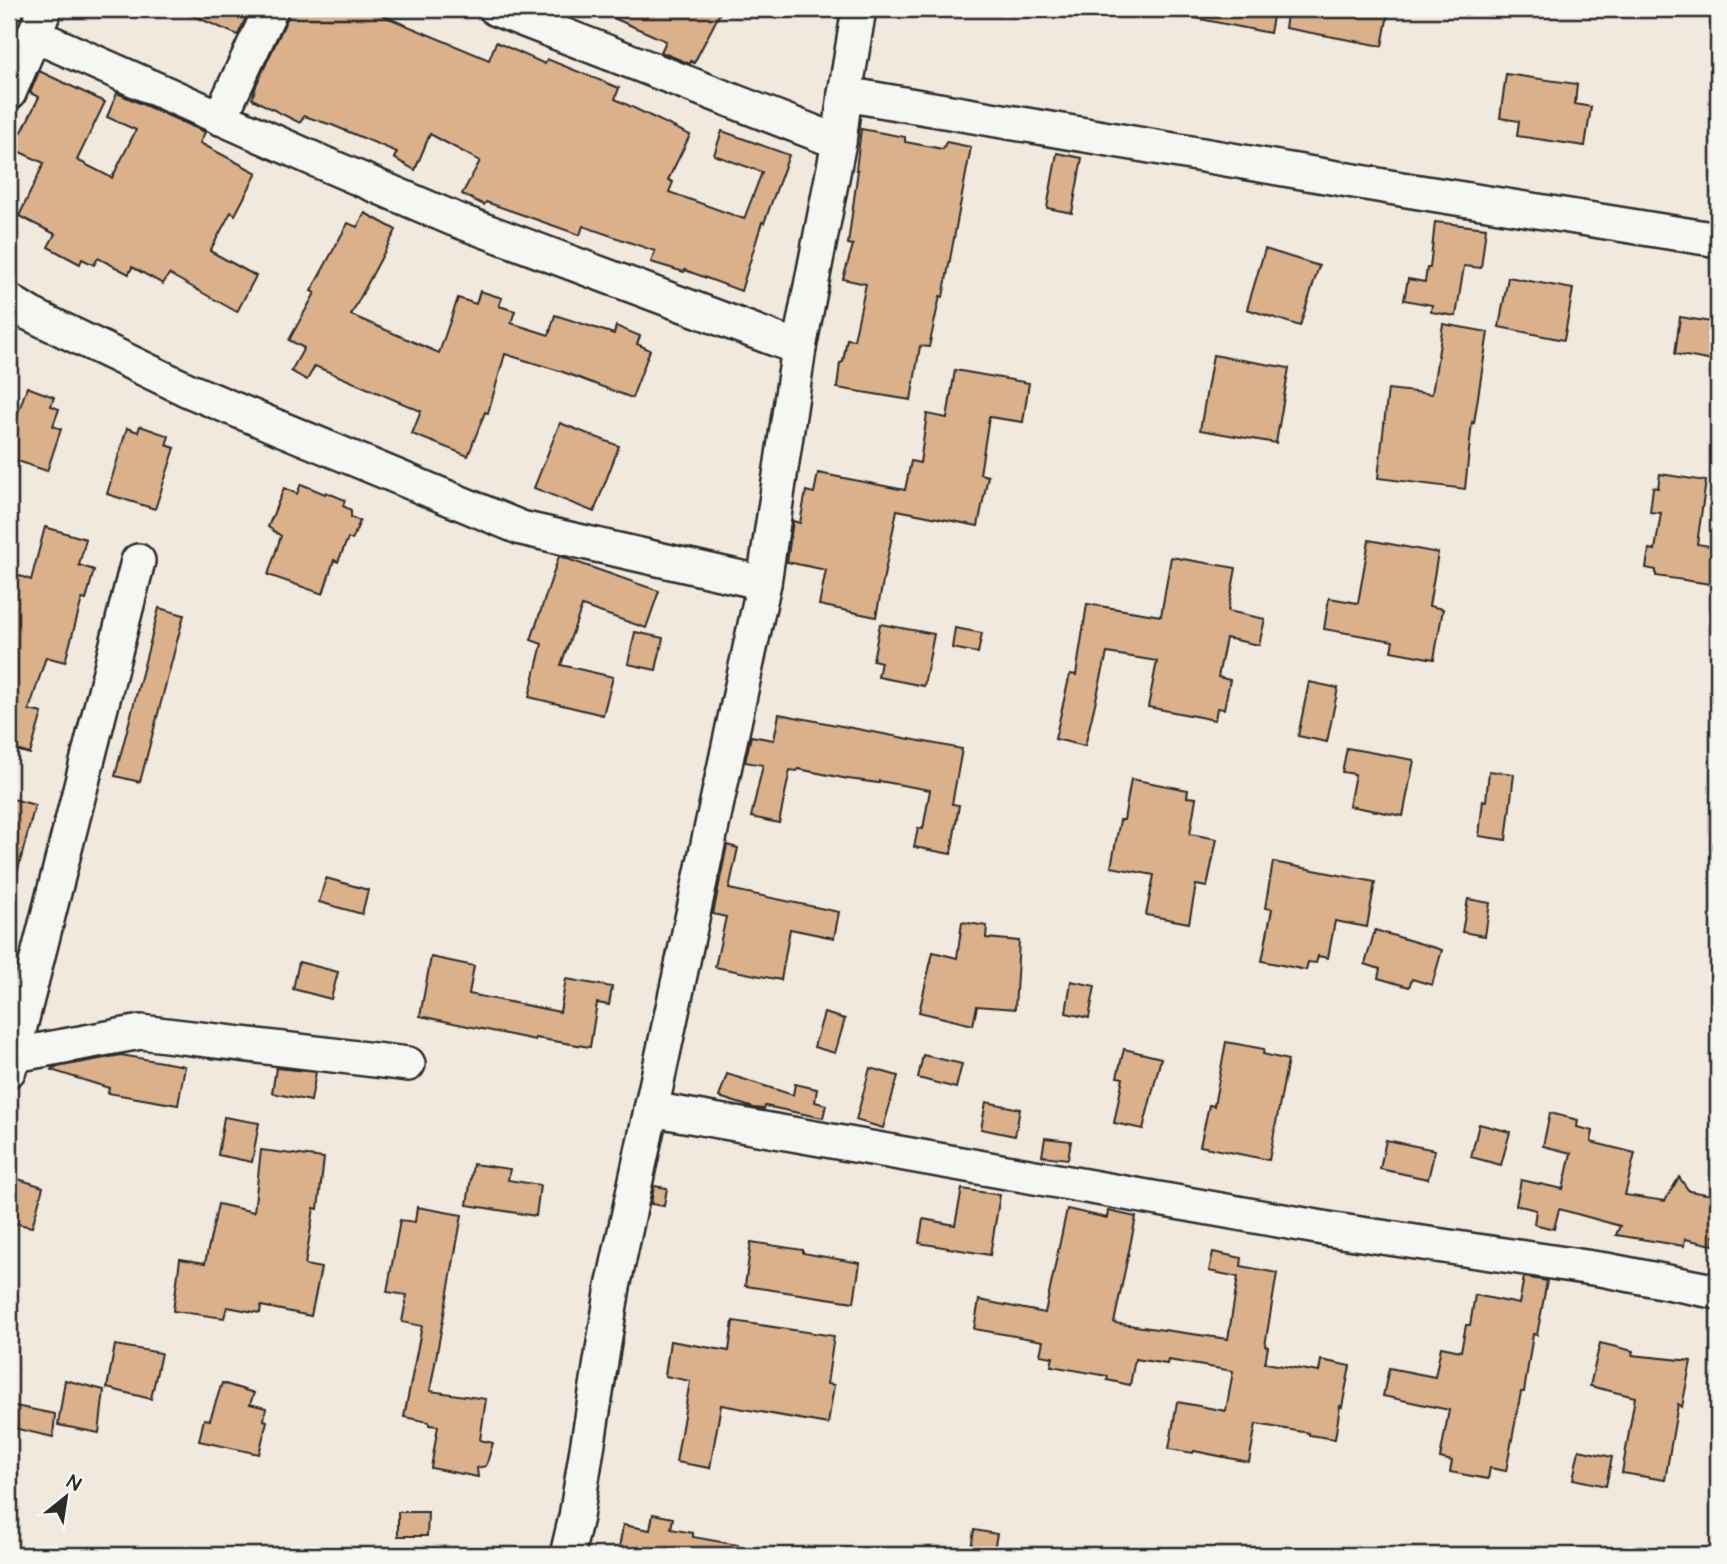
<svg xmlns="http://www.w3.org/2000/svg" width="1727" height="1564" font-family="'Architects Daughter',sans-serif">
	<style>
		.building { fill: #dbb18c; stroke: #2b2b2b; stroke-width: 2 }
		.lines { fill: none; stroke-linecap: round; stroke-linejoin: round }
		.minor-casing { stroke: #2b2b2b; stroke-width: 38 }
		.minor { stroke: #f6f6f2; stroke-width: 33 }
	</style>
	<rect width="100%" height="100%" fill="#f1e8de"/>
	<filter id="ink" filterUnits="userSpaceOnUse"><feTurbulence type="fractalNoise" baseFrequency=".0143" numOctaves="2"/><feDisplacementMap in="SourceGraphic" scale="14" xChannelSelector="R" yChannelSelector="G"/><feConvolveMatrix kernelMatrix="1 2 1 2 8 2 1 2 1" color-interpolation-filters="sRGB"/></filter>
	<g filter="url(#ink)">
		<g class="building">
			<path d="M 177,9 L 250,9 L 238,35 Z"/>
			<path d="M 290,9 L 381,9 L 379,14 L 489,60 L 496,42 L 545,64 L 547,59 L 619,88 L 615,99 L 690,135 L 668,180 L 673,182 L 669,192 L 744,219 L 762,172 L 714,155 L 722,131 L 789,155 L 764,223 L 762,222 L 741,291 L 685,270 L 684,272 L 651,262 L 655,251 L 583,226 L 580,235 L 486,202 L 484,205 L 462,194 L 480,161 L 430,134 L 415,170 L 394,158 L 397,152 L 332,125 L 304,116 L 300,123 L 252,99 L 257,83 L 288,17 Z"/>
			<path d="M 593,9 L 722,9 L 694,63 L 691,61 L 690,64 L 661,52 L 666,41 Z"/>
			<path d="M 1196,9 L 1263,9 L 1274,11 L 1270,33 L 1195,18 Z"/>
			<path d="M 1288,9 L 1389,9 L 1382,46 L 1285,28 Z"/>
			<path d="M 39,71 L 105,102 L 77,160 L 112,178 L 136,130 L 107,117 L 117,93 L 205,132 L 200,143 L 257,173 L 235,215 L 231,212 L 210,251 L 256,276 L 237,312 L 169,274 L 163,284 L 132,267 L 129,274 L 98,258 L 94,265 L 82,259 L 80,264 L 48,247 L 55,234 L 19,216 L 44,163 L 9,147 L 9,125 L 22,132 L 39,97 L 30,93 Z"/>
			<path d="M 1506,74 L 1577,84 L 1575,104 L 1591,107 L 1585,146 L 1517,136 L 1519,121 L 1500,118 Z"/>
			<path d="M 861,129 L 905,137 L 905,142 L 943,149 L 946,142 L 971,147 L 943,297 L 940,296 L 929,347 L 920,346 L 911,400 L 837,388 L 840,363 L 843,362 L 847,339 L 854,340 L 866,284 L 843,279 L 853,245 L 848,244 L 858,170 L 856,170 Z"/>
			<path d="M 1057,153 L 1082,158 L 1072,213 L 1047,208 Z"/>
			<path d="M 365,213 L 396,230 L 351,315 L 439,353 L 458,298 L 476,304 L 480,291 L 502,298 L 499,306 L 515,311 L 511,323 L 549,335 L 555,315 L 614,334 L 616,326 L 640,336 L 637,344 L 650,350 L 632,398 L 563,372 L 505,354 L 488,413 L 485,412 L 468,456 L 412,434 L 421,411 L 315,366 L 307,380 L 291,371 L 304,348 L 289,340 L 315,293 L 311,291 L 348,223 L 357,227 Z"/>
			<path d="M 1435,222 L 1486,228 L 1481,268 L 1464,266 L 1456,316 L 1431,312 L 1432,305 L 1404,300 L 1408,279 L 1425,282 L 1427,268 L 1430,268 Z"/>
			<path d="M 1265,249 L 1319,266 L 1300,326 L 1247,309 Z"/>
			<path d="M 1508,277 L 1573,289 L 1564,340 L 1499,327 Z"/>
			<path d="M 1680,317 L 1718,323 L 1718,362 L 1675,354 Z"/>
			<path d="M 1443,324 L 1488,332 L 1474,423 L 1472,422 L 1465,489 L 1378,478 L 1388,389 L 1432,394 Z"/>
			<path d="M 1213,355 L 1289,368 L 1276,443 L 1200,430 Z"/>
			<path d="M 955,370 L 1029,383 L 1023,422 L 989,417 L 980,474 L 988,476 L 978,526 L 897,510 L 876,617 L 819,605 L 826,570 L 787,562 L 793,521 L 800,523 L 806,491 L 814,493 L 818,473 L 905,490 L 911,461 L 920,463 L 927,414 L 947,418 Z"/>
			<path d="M 27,387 L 54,397 L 51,406 L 59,409 L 53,426 L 61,429 L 47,471 L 9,458 L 9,439 Z"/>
			<path d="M 560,423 L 619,446 L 594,512 L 534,488 Z"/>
			<path d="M 140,426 L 169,436 L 166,445 L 175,448 L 155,509 L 107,494 L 127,428 L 138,432 Z"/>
			<path d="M 1660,474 L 1706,481 L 1697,544 L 1716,547 L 1711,584 L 1656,576 L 1656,570 L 1646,568 L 1649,549 L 1655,550 L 1661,513 L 1650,512 L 1653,487 L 1658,488 Z"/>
			<path d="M 301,484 L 325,494 L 326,492 L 345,500 L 343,506 L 351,510 L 351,517 L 360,521 L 352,540 L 348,538 L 338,562 L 334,560 L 323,594 L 268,575 L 281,536 L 268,527 L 284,488 L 297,494 Z"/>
			<path d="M 45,527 L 86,539 L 79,565 L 94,570 L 86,600 L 82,599 L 65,662 L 46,657 L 29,710 L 42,713 L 30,754 L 9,748 L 9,619 L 13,603 L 9,602 L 9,572 L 31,580 Z"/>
			<path d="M 1369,540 L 1438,553 L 1429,606 L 1443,609 L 1434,659 L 1391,651 L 1393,641 L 1324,629 L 1329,598 L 1358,603 Z"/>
			<path d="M 559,556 L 659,591 L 646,628 L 582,606 L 561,665 L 613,677 L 603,715 L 529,697 L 542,644 L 531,640 Z"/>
			<path d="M 1171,557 L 1236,568 L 1228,611 L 1265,619 L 1259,645 L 1226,638 L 1218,677 L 1230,680 L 1224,709 L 1217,708 L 1215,720 L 1148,707 L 1157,661 L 1107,653 L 1085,746 L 1055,739 L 1070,674 L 1076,675 L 1087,604 L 1161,616 Z"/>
			<path d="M 159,608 L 184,615 L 140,782 L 115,776 Z"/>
			<path d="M 880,624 L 934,634 L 924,686 L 878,677 L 881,662 L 873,660 Z"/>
			<path d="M 955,628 L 982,633 L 978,653 L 952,648 Z"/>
			<path d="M 635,632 L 663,638 L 656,670 L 628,664 Z"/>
			<path d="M 1309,682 L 1338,688 L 1327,742 L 1298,736 Z"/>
			<path d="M 779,714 L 962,749 L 952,804 L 959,805 L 951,854 L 914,847 L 918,828 L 923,829 L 930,790 L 879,781 L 879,783 L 848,779 L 798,769 L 797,771 L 790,770 L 779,823 L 751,817 L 763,765 L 745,762 L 751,736 L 774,740 Z"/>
			<path d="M 1347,748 L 1414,760 L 1403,816 L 1349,806 L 1355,774 L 1342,772 Z"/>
			<path d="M 1489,771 L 1514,774 L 1506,840 L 1479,836 L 1483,800 L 1486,801 Z"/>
			<path d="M 1131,779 L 1188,790 L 1187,797 L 1196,798 L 1190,834 L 1217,839 L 1207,887 L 1196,885 L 1189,923 L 1146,915 L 1154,875 L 1111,867 L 1120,820 L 1124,820 Z"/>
			<path d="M 9,798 L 35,805 L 15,881 L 9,880 Z"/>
			<path d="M 727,845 L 738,848 L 729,889 L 839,912 L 834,938 L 790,929 L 781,980 L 715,967 L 726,917 L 713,914 Z"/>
			<path d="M 1273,862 L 1375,882 L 1367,927 L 1335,921 L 1328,958 L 1318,956 L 1316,963 L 1308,962 L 1306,970 L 1262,961 L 1272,909 L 1265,908 Z"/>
			<path d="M 326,878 L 368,890 L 362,914 L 319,902 Z"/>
			<path d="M 1468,899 L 1490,903 L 1485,936 L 1462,932 Z"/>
			<path d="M 962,922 L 987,926 L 986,938 L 1019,941 L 1015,1009 L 977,1006 L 973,1025 L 919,1012 L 933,952 L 957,958 Z"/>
			<path d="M 1375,930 L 1442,950 L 1432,985 L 1412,979 L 1409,987 L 1378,978 L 1380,969 L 1365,964 Z"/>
			<path d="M 431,957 L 474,966 L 469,994 L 560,1012 L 566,979 L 612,987 L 609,1005 L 597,1003 L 590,1047 L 535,1038 L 535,1040 L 420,1016 Z"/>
			<path d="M 299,962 L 338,972 L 331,999 L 293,989 Z"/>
			<path d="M 1071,981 L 1095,986 L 1089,1018 L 1066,1013 Z"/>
			<path d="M 824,1013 L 845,1019 L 835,1053 L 814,1047 Z"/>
			<path d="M 1226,1042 L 1264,1049 L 1263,1054 L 1288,1060 L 1269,1160 L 1200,1146 L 1209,1105 L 1214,1106 Z"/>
			<path d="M 1124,1049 L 1161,1058 L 1143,1129 L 1114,1123 L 1123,1078 L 1117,1077 Z"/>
			<path d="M 121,1055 L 185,1066 L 178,1105 L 108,1093 L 109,1088 L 51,1070 L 52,1068 Z"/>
			<path d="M 923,1055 L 962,1064 L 956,1088 L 918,1078 Z"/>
			<path d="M 276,1068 L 316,1072 L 311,1101 L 272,1093 Z"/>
			<path d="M 870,1068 L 898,1076 L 883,1128 L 856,1120 Z"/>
			<path d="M 727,1074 L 793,1095 L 795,1084 L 817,1089 L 815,1102 L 826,1105 L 823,1118 L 765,1106 L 764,1109 L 754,1108 L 719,1097 Z"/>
			<path d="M 986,1102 L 1020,1109 L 1015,1136 L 981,1129 Z"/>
			<path d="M 1550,1113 L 1578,1120 L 1577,1127 L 1593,1131 L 1591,1142 L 1635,1153 L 1625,1195 L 1665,1201 L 1679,1177 L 1689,1191 L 1718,1196 L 1718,1237 L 1713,1236 L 1713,1245 L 1685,1239 L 1684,1246 L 1616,1235 L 1620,1226 L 1559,1209 L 1554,1229 L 1534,1224 L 1536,1210 L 1516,1205 L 1521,1180 L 1563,1189 L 1571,1153 L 1543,1146 Z"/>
			<path d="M 224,1117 L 259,1123 L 252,1162 L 218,1155 Z"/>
			<path d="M 1479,1124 L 1510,1132 L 1501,1165 L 1471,1157 Z"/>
			<path d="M 1045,1138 L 1071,1141 L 1068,1159 L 1042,1156 Z"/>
			<path d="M 1386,1140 L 1435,1150 L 1428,1179 L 1380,1169 Z"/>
			<path d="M 261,1150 L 324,1158 L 318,1209 L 314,1208 L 305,1265 L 321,1268 L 311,1316 L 261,1306 L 260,1313 L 227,1307 L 224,1318 L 173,1311 L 180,1259 L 205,1263 L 218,1204 L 254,1212 Z"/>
			<path d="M 473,1164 L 510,1169 L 508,1180 L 540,1185 L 536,1216 L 467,1205 Z"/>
			<path d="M 9,1176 L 43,1187 L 32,1227 L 9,1222 Z"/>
			<path d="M 654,1186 L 667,1188 L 664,1206 L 651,1204 Z"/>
			<path d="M 962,1189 L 1000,1195 L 990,1255 L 919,1243 L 923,1219 L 955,1225 Z"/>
			<path d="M 417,1207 L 462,1215 L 430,1391 L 486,1399 L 480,1440 L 493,1443 L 486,1466 L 477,1468 L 478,1477 L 431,1468 L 438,1426 L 429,1425 L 429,1422 L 404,1417 L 422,1326 L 402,1322 L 407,1295 L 387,1292 L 400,1220 L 415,1222 Z"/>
			<path d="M 1067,1209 L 1107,1218 L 1108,1211 L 1136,1217 L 1114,1323 L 1228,1339 L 1238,1277 L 1209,1271 L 1213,1252 L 1242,1258 L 1241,1266 L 1277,1273 L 1265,1346 L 1268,1347 L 1265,1363 L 1319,1372 L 1321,1360 L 1350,1366 L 1342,1407 L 1340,1406 L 1335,1439 L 1309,1435 L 1309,1433 L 1256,1424 L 1249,1462 L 1194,1451 L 1193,1453 L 1169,1449 L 1177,1402 L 1226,1411 L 1233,1371 L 1168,1360 L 1167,1364 L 1135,1359 L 1130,1385 L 1107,1380 L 1108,1376 L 1051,1366 L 1053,1357 L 1040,1355 L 1043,1341 L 974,1329 L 979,1300 L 1045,1313 Z"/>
			<path d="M 751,1242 L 803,1250 L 803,1253 L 860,1263 L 854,1302 L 745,1286 Z"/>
			<path d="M 1524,1277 L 1547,1281 L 1537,1335 L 1533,1334 L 1524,1392 L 1521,1392 L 1506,1471 L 1490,1468 L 1488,1479 L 1450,1472 L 1452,1461 L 1440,1458 L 1449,1410 L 1383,1396 L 1389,1368 L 1435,1377 L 1441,1347 L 1461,1351 L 1466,1325 L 1470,1325 L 1475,1295 L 1519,1304 Z"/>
			<path d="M 733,1321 L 834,1336 L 827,1384 L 834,1385 L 828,1424 L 721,1405 L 710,1468 L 676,1462 L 690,1381 L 665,1376 L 670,1341 L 729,1351 Z"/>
			<path d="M 1600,1343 L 1633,1351 L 1632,1355 L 1691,1361 L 1682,1407 L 1678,1404 L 1665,1480 L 1622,1473 L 1635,1397 L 1590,1386 Z"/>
			<path d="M 115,1345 L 161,1353 L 151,1399 L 107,1388 Z"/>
			<path d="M 65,1380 L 104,1390 L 99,1433 L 58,1425 Z"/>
			<path d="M 222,1383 L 254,1393 L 250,1404 L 266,1408 L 264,1420 L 267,1421 L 259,1454 L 199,1441 L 204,1419 L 210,1420 Z"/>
			<path d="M 10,1405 L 55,1414 L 53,1437 L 9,1427 Z"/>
			<path d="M 1579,1450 L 1612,1457 L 1606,1486 L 1573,1479 Z"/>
			<path d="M 398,1512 L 428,1512 L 427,1536 L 398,1536 Z"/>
			<path d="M 653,1514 L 673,1518 L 671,1529 L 693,1533 L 693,1537 L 738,1545 L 737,1555 L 618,1555 L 623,1525 L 650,1530 Z"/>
			<path d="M 974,1530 L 997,1534 L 993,1555 L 970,1555 Z"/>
		</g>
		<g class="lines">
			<defs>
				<g id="minor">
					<path d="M 496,9 L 839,142"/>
					<path d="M 34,35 L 325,164 L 454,219 L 799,348"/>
					<path d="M 9,93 L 45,9"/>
					<path d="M 845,94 L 1407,190 L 1718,240"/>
					<path d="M 220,118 L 271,9"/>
					<path d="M 9,301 L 30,314 L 188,390 L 521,528 L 764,583"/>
					<path d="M 9,1056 L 141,1032 L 408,1064"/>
					<path d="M 9,1070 L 138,561"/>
					<path d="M 651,1109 L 1334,1230 L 1606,1270 L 1718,1292"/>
					<path d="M 567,1555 L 576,1517 L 613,1287 L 764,583 L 799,348 L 839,142 L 845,94 L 859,9"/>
				</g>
			</defs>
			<use href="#minor" class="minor-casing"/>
			<use href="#minor" class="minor"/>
		</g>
	</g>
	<rect width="1727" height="1564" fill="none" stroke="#f6f6f2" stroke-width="35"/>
	<rect x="18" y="18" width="1692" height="1529" fill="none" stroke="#2b2b2b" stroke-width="2.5" filter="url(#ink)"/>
	<g transform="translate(66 1497) rotate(30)" stroke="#f6f6f2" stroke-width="5" paint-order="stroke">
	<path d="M0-5L12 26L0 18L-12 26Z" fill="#2b2b2b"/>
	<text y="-10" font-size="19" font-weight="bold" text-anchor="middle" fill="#2b2b2b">N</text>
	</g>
</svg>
